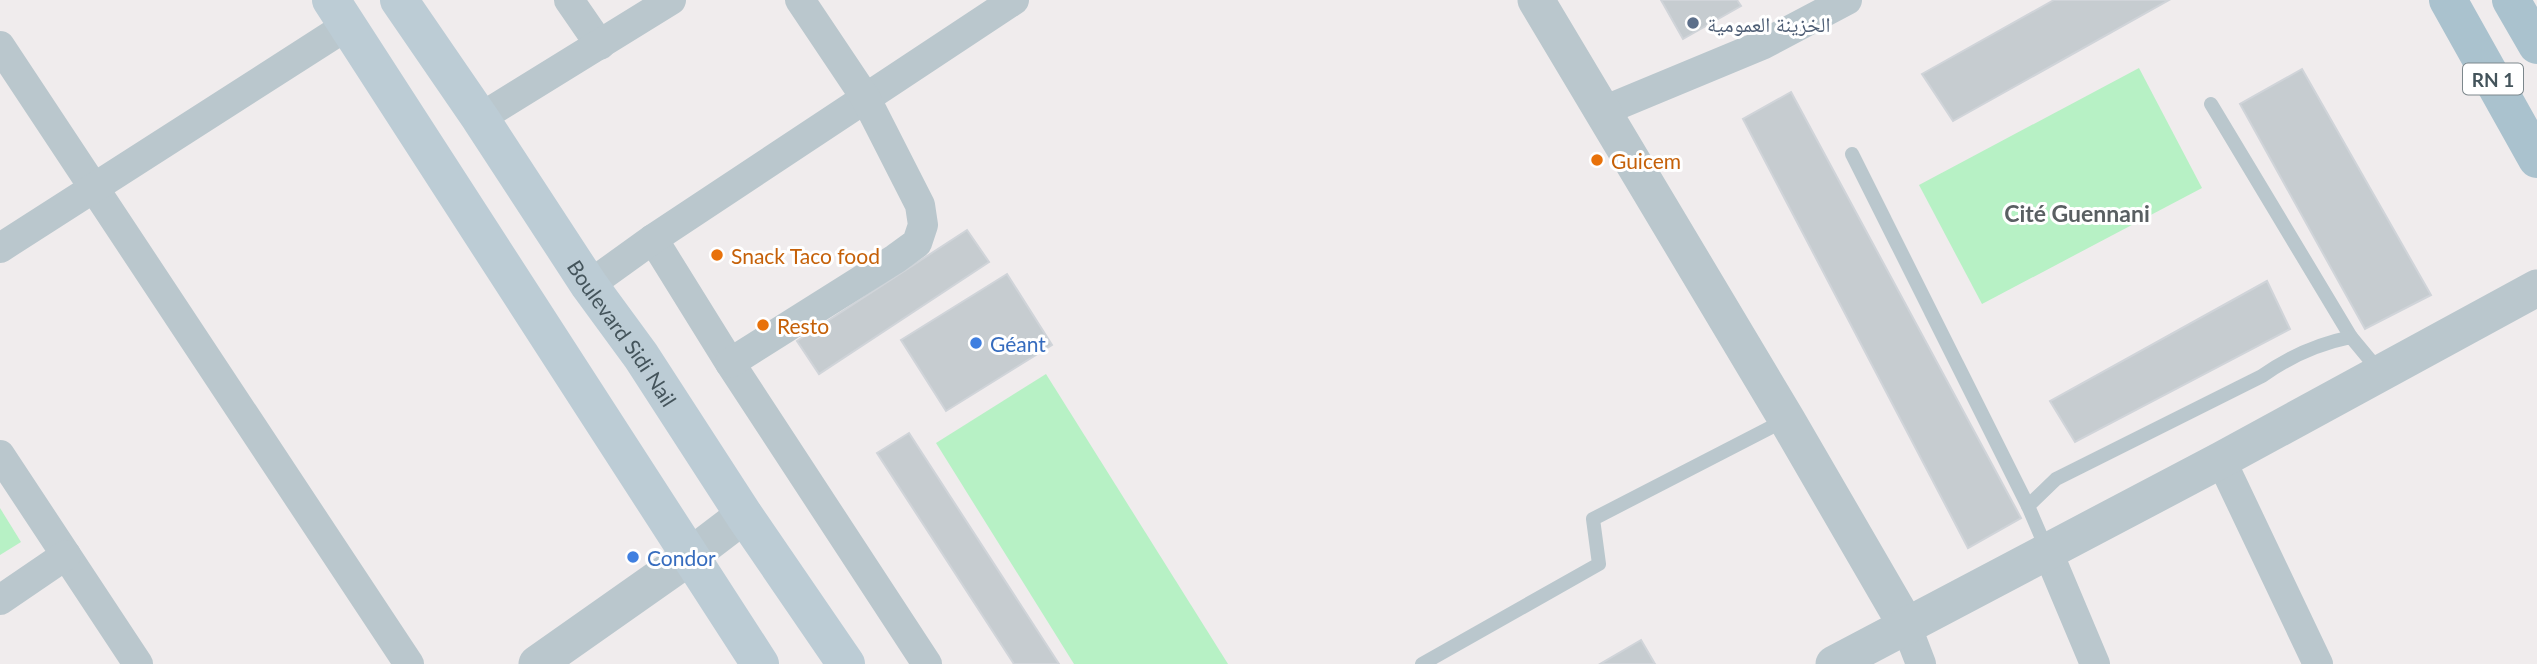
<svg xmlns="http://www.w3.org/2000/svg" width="2537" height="664" font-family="Lato,'Noto Naskh Arabic',sans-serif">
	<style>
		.green { fill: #b7f1c5 }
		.building { fill: #c6ccd0; stroke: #d0d4d9; stroke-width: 2 }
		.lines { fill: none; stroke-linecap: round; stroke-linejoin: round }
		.service { stroke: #bac7cd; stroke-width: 14 }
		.minor { stroke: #bac7cd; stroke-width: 30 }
		.tertiary { stroke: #bac7cd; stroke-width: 37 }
		.secondary { stroke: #bcccd5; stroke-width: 38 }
		.primary { stroke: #aac2ce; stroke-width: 38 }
		.service-dot { fill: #5c6f8a; stroke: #fff; stroke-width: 2.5 }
		.food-dot { fill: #e8710a; stroke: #fff; stroke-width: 2.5 }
		.shop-dot { fill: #3f7fe0; stroke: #fff; stroke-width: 2.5 }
		.labels { text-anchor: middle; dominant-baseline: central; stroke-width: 6; stroke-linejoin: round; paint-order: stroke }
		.shield { fill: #fff; stroke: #7c878c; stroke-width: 2 }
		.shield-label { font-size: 19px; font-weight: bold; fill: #44545b }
		.service-label { font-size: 21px; fill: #4e5e75; stroke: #fff; text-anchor: start }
		.food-label { font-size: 21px; fill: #c56008; stroke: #fff; text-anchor: start }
		.street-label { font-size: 21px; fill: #44545b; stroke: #fff }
		.shop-label { font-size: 21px; fill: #366cbe; stroke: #fff; text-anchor: start }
		.neighbourhood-label { font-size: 23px; font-weight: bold; fill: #595f62; stroke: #fff }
	</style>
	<rect width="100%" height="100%" fill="#f0eced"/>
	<g class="green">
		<path d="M 2139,68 L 2202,188 L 1982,304 L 1919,185 Z"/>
		<path d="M 1046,374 L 1228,664 L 1074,664 L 936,443 Z"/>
		<path d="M 0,508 L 21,542 L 0,555 Z"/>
	</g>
	<g class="building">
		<path d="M 1661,0 L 1737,0 L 1741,6 L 1683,39 Z"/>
		<path d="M 2054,0 L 2169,0 L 1953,121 L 1922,74 Z"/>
		<path d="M 2302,69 L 2431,295 L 2365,329 L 2240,104 Z"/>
		<path d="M 1791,92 L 2021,518 L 1968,548 L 1743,119 Z"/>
		<path d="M 967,230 L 989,262 L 819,374 L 797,341 Z"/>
		<path d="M 1007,274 L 1052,345 L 946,411 L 901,340 Z"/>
		<path d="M 2267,281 L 2290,329 L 2075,442 L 2050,401 Z"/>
		<path d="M 909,433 L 1059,664 L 1014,664 L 877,453 Z"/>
		<path d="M 1641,640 L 1655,664 L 1600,664 Z"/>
	</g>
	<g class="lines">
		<g class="service">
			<path d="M 2211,104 L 2351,337"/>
			<path d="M 1852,154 L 2028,506"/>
			<path d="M 2047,550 L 2028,506 L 2056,479 L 2262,376 C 2290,356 2317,344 2351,337 L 2380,372"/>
			<path d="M 1422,664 L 1599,564 L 1593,519 L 1785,420"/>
		</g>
		<g class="minor">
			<path d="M 569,0 L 600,45"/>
			<path d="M 0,46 L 409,664"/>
			<path d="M 1603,111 L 1762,45 L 1847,0"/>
			<path d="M 480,118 L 671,0"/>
			<path d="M 653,239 L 730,363 L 927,664"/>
			<path d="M 0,248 L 348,25"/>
			<path d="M 589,285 L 653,239 L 1014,0"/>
			<path d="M 730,363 L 895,259 L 917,243 L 923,225 L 920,205 L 865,97 L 800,0"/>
			<path d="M 0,455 L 138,664"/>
			<path d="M 2221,460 L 2318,664"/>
			<path d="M 2047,550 L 2095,664"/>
			<path d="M 0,600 L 66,555"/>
			<path d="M 1906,625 L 1921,664"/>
		</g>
		<g class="tertiary">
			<path d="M 1536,0 L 1787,420 L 1906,625"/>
			<path d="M 537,664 L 689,557 L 744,515"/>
			<path d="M 1834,664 L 2221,460 L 2537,288"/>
		</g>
		<g class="secondary">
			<path d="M 331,0 L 760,664"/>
			<path id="s1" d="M 399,0 L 480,118 L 589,285 L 641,356 L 744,515 L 846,664"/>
		</g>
		<g class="primary">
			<path d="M 2448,0 L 2537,159"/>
			<path d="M 2511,0 L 2537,45"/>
		</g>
	</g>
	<circle class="service-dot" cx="1693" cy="23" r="7"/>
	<g class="food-dot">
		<circle cx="1597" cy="160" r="7"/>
		<circle cx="717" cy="255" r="7"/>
		<circle cx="763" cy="325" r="7"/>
	</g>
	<g class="shop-dot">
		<circle cx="976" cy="343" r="7"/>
		<circle cx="633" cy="557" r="7"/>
	</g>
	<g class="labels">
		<rect class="shield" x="2463" y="63.5" width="60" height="31" rx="5"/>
		<g class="shield-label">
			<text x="2493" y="79">RN 1</text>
		</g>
		<g class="service-label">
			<text x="1707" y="23">الخزينة العمومية</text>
		</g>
		<g class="food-label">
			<text x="1611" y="160">Guicem</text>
			<text x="731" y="255">Snack Taco food</text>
			<text x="777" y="325">Resto</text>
		</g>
		<g class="street-label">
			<text stroke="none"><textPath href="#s1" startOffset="401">Boulevard Sidi Nail</textPath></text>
		</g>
		<g class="shop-label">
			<text x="990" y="343">Géant</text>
			<text x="647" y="557">Condor</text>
		</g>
		<g class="neighbourhood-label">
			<text x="2077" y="213">Cité Guennani</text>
		</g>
	</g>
</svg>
